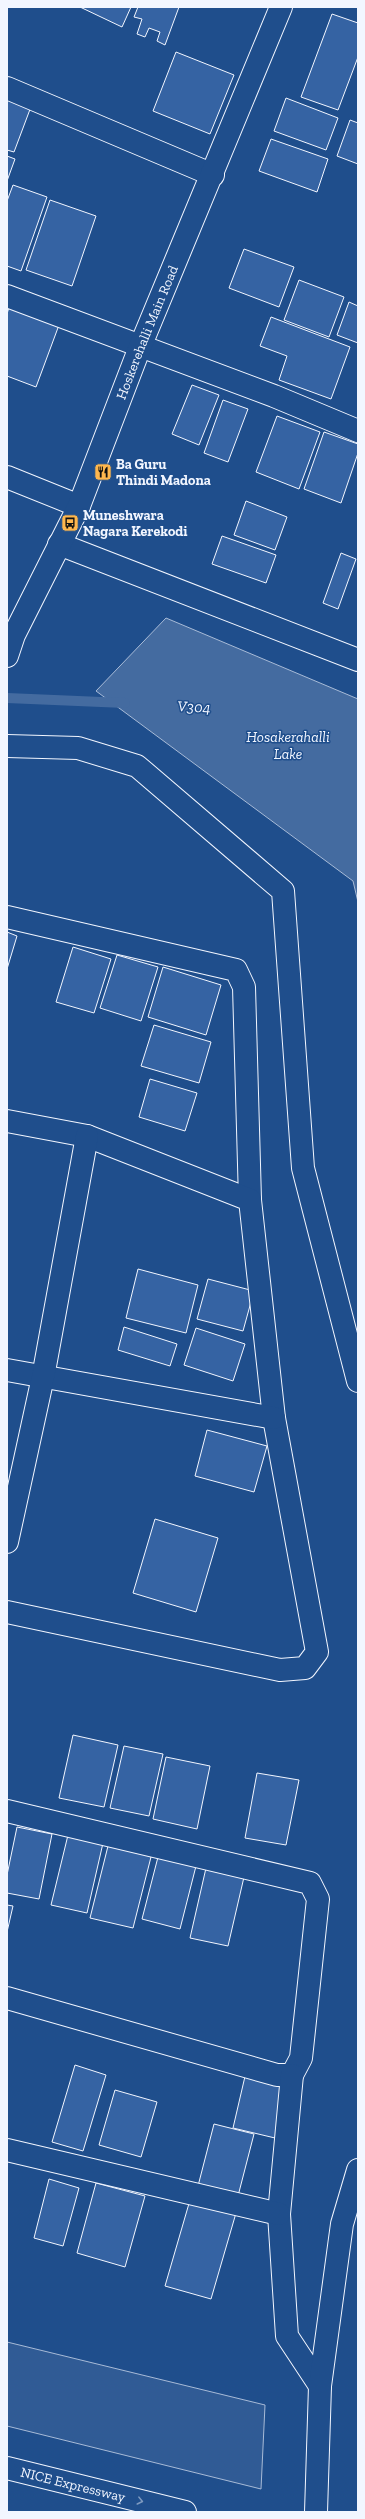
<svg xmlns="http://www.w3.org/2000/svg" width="365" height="2519" font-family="'Zilla Slab',serif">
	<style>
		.built { fill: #305b95; stroke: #a8bbd7 }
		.water { fill: #446ba0; stroke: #a8bbd7 }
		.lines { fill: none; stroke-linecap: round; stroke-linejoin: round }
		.stream { stroke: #446ba0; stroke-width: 10 }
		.building { fill: #3563a3; stroke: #f2f6ff }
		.minor-casing { stroke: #f2f6ff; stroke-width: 24 }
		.tertiary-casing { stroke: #f2f6ff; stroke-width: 24 }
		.motorway-casing { stroke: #f2f6ff; stroke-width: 24 }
		.minor { stroke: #1f4e8c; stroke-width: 22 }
		.tertiary { stroke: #1f4e8c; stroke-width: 22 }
		.motorway { stroke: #1f4e8c; stroke-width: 22 }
		.oneway { stroke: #7e9ac0 }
		.labels { text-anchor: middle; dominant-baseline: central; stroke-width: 3; stroke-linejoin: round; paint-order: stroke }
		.street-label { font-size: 14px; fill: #f2f6ff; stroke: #1f4e8c }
		.poi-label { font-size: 14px; font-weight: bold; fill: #f2f6ff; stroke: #1f4e8c; text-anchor: start }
		.water-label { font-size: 15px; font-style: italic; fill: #f2f6ff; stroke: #1f4e8c }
	</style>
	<rect width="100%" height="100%" fill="#1f4e8c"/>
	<path class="built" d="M 7,2342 L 265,2405 L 261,2489 L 7,2426 Z"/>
	<path class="water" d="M 166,618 L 358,699 L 358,902 L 353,881 L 96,691 Z"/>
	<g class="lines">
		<path class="stream" d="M 7,698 L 125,703"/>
	</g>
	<g class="building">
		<path d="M 80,7 L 131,7 L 122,27 Z"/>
		<path d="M 138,7 L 179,7 L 165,45 L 157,41 L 160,32 L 149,28 L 145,37 L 137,34 L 142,19 L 134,17 Z"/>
		<path d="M 332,14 L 358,23 L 358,57 L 338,110 L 301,97 Z"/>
		<path d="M 176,52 L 234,75 L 210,134 L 153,111 Z"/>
		<path d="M 7,96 L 32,104 L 14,152 L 7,150 Z"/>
		<path d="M 286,98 L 338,118 L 326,150 L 274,131 Z"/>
		<path d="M 350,120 L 358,123 L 358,164 L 337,156 Z"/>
		<path d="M 271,139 L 328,159 L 317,192 L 259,171 Z"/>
		<path d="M 7,156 L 15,159 L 7,181 Z"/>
		<path d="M 13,185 L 47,197 L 21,271 L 7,266 L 7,201 Z"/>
		<path d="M 50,200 L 96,216 L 72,286 L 26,270 Z"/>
		<path d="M 244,249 L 294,267 L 279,307 L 229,288 Z"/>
		<path d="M 299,280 L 344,297 L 329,337 L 284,320 Z"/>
		<path d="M 349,302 L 358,306 L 358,343 L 337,335 Z"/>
		<path d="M 9,307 L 59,325 L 36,387 L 7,376 L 7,314 Z"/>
		<path d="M 271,317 L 350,347 L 331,399 L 279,380 L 287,356 L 260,346 Z"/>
		<path d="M 192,385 L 219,395 L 199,445 L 172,434 Z"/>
		<path d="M 223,400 L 248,409 L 228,462 L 204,453 Z"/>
		<path d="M 277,416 L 320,432 L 299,489 L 256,472 Z"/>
		<path d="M 324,432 L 358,444 L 358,453 L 341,503 L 304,489 Z"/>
		<path d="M 246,501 L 287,517 L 275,550 L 234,535 Z"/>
		<path d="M 222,536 L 276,555 L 266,583 L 212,564 Z"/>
		<path d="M 341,553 L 356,559 L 338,609 L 323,603 Z"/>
		<path d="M 7,932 L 17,936 L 7,969 Z"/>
		<path d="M 73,947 L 111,959 L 94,1013 L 56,1002 Z"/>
		<path d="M 117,955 L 158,967 L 141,1021 L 100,1008 Z"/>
		<path d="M 163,967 L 221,985 L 206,1035 L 148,1017 Z"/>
		<path d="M 154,1025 L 211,1042 L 199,1083 L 141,1066 Z"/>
		<path d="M 150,1079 L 197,1093 L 185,1131 L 139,1117 Z"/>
		<path d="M 138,1269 L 198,1285 L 186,1333 L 126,1318 Z"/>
		<path d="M 208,1279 L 254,1291 L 243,1331 L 197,1319 Z"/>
		<path d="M 124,1327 L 177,1344 L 170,1366 L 118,1350 Z"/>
		<path d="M 196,1328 L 245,1344 L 233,1381 L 184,1365 Z"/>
		<path d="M 207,1430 L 267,1446 L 254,1492 L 195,1476 Z"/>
		<path d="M 155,1519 L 218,1538 L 196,1612 L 133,1593 Z"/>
		<path d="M 73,1735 L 118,1745 L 104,1807 L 59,1798 Z"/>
		<path d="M 124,1746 L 163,1754 L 149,1816 L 110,1808 Z"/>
		<path d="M 166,1757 L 210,1766 L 197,1829 L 153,1819 Z"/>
		<path d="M 257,1773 L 299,1780 L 286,1845 L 245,1838 Z"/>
		<path d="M 17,1827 L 52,1834 L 39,1899 L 7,1893 L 7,1875 Z"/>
		<path d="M 68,1835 L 103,1843 L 87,1913 L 51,1905 Z"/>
		<path d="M 109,1842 L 152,1853 L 133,1928 L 90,1918 Z"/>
		<path d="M 158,1857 L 196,1866 L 180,1929 L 142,1919 Z"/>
		<path d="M 206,1868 L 244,1877 L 228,1946 L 190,1938 Z"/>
		<path d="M 7,1905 L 13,1906 L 7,1932 Z"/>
		<path d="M 75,2065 L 106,2075 L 83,2151 L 52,2142 Z"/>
		<path d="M 246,2072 L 288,2081 L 275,2138 L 233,2128 Z"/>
		<path d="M 115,2090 L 157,2102 L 141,2157 L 99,2145 Z"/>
		<path d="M 214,2124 L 254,2134 L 238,2196 L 198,2186 Z"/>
		<path d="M 49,2179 L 79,2188 L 63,2246 L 34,2238 Z"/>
		<path d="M 96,2183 L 145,2196 L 125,2267 L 77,2253 Z"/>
		<path d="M 190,2200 L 236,2213 L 211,2299 L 165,2286 Z"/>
	</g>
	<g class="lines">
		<defs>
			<g id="minor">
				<path d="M 7,88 L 213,175"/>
				<path d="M 7,296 L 274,396 L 358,431"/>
				<path d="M 7,477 L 79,506"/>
				<path d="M 59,544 L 358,660"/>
				<path d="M 7,917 L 236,970 L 244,987 L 250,1200"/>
				<path d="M 7,1121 L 87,1136 L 250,1200 L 274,1418 L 317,1652 L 305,1668 L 280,1670 L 7,1612"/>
				<path d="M 7,1370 L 274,1418"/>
				<path d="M 7,1542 L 43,1377 L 87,1136"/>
				<path d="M 7,1811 L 310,1883 L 318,1899 L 301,2058 L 292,2075 L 277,2075 L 7,1998"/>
				<path d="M 292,2075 L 279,2214 L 287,2336 L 320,2386"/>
				<path d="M 7,2150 L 279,2214"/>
			</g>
			<g id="tertiary">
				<path id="s1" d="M 7,656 L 14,635 L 79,506 L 140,347 L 281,7"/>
				<path d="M 7,746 L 78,748 L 137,766 L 283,891 L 303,1168 L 358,1381"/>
				<path d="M 316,2512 L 320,2386 L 342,2224 L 358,2170"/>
			</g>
			<g id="motorway">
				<path id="s2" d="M 7,2468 L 185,2512"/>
			</g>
		</defs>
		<use href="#minor" class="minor-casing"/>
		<use href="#tertiary" class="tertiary-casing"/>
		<use href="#motorway" class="motorway-casing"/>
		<use href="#minor" class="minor"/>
		<use href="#tertiary" class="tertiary"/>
		<use href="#motorway" class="motorway"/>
	</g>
	<defs><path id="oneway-chevron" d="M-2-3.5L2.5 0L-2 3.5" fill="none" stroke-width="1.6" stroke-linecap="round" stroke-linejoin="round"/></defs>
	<use class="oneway" href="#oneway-chevron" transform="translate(140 2501) rotate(14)"/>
	<defs>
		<symbol id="restaurant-square" viewBox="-11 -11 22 22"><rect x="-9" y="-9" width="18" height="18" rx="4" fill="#ffb74d" stroke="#1f4e8c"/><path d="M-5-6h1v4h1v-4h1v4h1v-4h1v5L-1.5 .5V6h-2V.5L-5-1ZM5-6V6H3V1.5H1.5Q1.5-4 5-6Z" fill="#111"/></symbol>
		<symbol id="bus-square" viewBox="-11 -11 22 22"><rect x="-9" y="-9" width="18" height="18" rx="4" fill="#ffb74d" stroke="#1f4e8c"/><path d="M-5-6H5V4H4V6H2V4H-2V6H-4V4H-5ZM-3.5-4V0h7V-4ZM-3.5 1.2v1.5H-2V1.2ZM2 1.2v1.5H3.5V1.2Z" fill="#111"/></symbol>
	</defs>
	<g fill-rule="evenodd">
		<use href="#restaurant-square" x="93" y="462" width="20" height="20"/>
		<use href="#bus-square" x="60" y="513" width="20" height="20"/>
	</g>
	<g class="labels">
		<g class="street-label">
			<text stroke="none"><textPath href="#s1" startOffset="353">Hoskerehalli Main Road</textPath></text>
			<text stroke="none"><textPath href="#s2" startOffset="68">NICE Expressway</textPath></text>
		</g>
		<g class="poi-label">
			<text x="116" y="464">Ba Guru<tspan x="116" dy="16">Thindi Madona</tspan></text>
			<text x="83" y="515">Muneshwara<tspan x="83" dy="16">Nagara Kerekodi</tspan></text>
		</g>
		<g class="water-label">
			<text transform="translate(194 707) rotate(3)">V304</text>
			<text x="288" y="737">Hosakerahalli<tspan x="288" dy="17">Lake</tspan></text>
		</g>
	</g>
	<rect width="365" height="2519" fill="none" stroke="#f2f6ff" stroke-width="16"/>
</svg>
